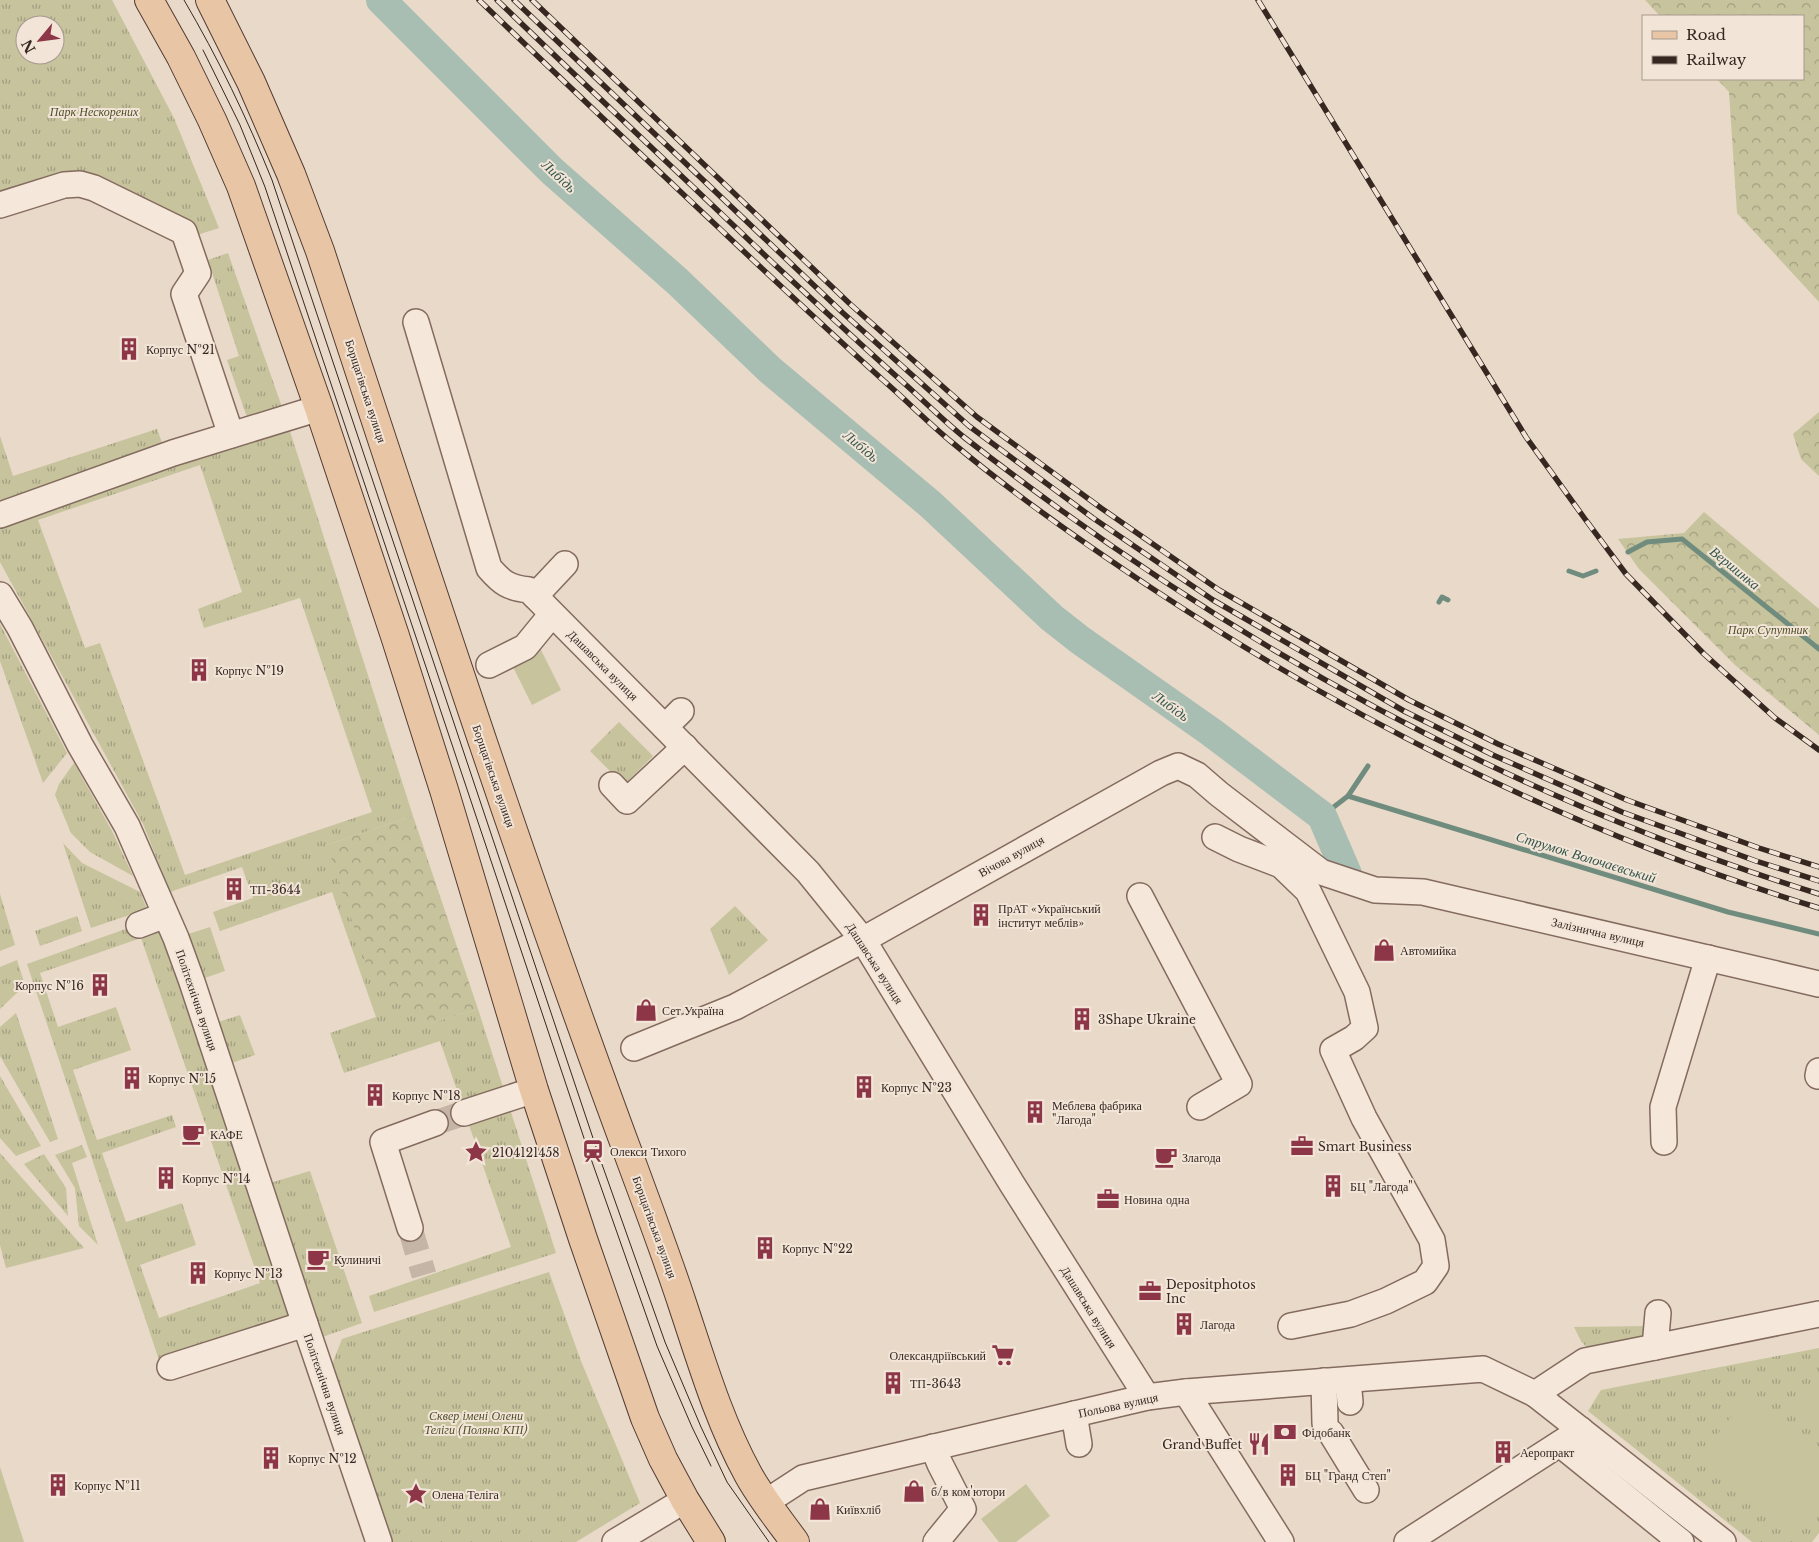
<svg xmlns="http://www.w3.org/2000/svg" width="1819" height="1542" font-family="'Libre Baskerville',serif">
	<style>
		.grass { fill: url(#grass-tufts); fill-rule: evenodd }
		.forest { fill: url(#forest-crowns) }
		.pitch { fill: #c6c39d }
		.lines { fill: none; stroke-linecap: round; stroke-linejoin: round }
		.stream { stroke: #708c7f; stroke-width: 5 }
		.river { stroke: #a9beb3; stroke-width: 30 }
		.minor-tunnel { stroke: #c5b5a7; stroke-width: 25; stroke-dasharray: 25 12; stroke-linecap: butt }
		.minor-casing { stroke: #846b5f; stroke-width: 28 }
		.major-casing { stroke: #523b33; stroke-width: 30 }
		.minor { stroke: #f5e8db; stroke-width: 25 }
		.major { stroke: #e8c5a5; stroke-width: 28 }
		.tram { stroke: #362721; stroke-width: 1 }
		.rail-casing { stroke: #362721; stroke-width: 5.5 }
		.rail { stroke: #f2e5d7; stroke-width: 4; stroke-dasharray: 11; stroke-linecap: butt }
		.labels { text-anchor: middle; dominant-baseline: central; stroke-width: 4; stroke-linejoin: round; paint-order: stroke }
		.park-label { font-size: 12px; font-style: italic; fill: #4e502a; stroke: #f2e5d7 }
		.poi-label { font-size: 12px; fill: #362721; stroke: #f2e5d7; text-anchor: start }
		.street-label { font-size: 12px; fill: #362721; stroke: #f2e5d7 }
		.water-label { font-size: 14px; font-style: italic; fill: #32544b; stroke: #f2e5d7 }
	</style>
	<defs>
		<pattern id="grass-tufts" width="24" height="20" patternUnits="userSpaceOnUse" patternTransform="scale(1.25)"><rect width="24" height="20" fill="#c6c39d"/><path d="M3 7l-1-3M5 7V3M7 7l1-3M15 17l-1-3M17 17v-4M19 17l1-3" fill="none" stroke="#a29e80"/></pattern>
		<pattern id="forest-crowns" width="20" height="18" patternUnits="userSpaceOnUse" patternTransform="scale(1.25)"><rect width="20" height="18" fill="#c6c39d"/><path d="M2 6a3 3 0 1 1 6 0M12 15a3 3 0 1 1 6 0" fill="none" stroke="#a29e80"/></pattern>
	</defs>
	<rect width="100%" height="100%" fill="#e9d9c8"/>
	<g class="grass">
		<path d="M 0,0 L 112,0 L 174,118 L 219,228 L 197,235 L 88,179 L 0,196 ZM 25,25 L 55,25 L 55,55 L 25,55 Z"/>
		<path d="M 228,253 L 283,410 L 248,420 L 227,360 L 239,356 L 208,260 Z"/>
		<path d="M 288,425 L 413,816 L 327,845 L 432,1023 L 478,1009 L 556,1253 L 374,1312 L 369,1296 L 511,1247 L 440,1041 L 344,1073 L 330,1033 L 376,1017 L 332,892 L 220,931 L 213,912 L 253,898 L 242,867 L 170,892 L 143,824 L 0,562 L 0,522 ZM 200,465 L 242,592 L 198,609 L 204,628 L 300,598 L 372,812 L 185,875 L 100,643 L 85,648 L 38,520 Z"/>
		<path d="M 157,429 L 164,448 L 0,506 L 0,436 L 13,476 Z"/>
		<path d="M 0,624 L 67,753 L 43,783 L 0,661 Z"/>
		<path d="M 619,722 L 653,756 L 624,785 L 590,751 Z"/>
		<path d="M 74,763 L 112,831 L 133,876 L 90,852 L 71,833 L 55,795 L 59,784 Z"/>
		<path d="M 63,843 L 82,863 L 140,892 L 147,909 L 91,928 Z"/>
		<path d="M 0,894 L 15,945 L 0,951 Z"/>
		<path d="M 735,906 L 768,940 L 729,975 L 710,929 Z"/>
		<path d="M 165,915 L 176,938 L 210,927 L 225,971 L 193,982 L 206,1026 L 240,1015 L 255,1055 L 220,1067 L 260,1186 L 310,1171 L 362,1323 L 311,1341 L 305,1325 L 162,1369 L 27,964 ZM 141,938 L 260,1283 L 159,1318 L 140,1265 L 196,1245 L 182,1203 L 126,1222 L 102,1153 L 176,1127 L 172,1115 L 97,1140 L 73,1070 L 131,1050 L 116,1007 L 58,1027 L 40,973 Z"/>
		<path d="M 77,916 L 82,931 L 40,946 L 35,931 Z"/>
		<path d="M 17,960 L 25,985 L 0,1009 L 0,967 Z"/>
		<path d="M 16,1013 L 58,1139 L 50,1142 L 0,1056 L 0,1027 Z"/>
		<path d="M 0,1076 L 41,1146 L 16,1156 L 0,1138 Z"/>
		<path d="M 82,1145 L 87,1157 L 72,1163 L 98,1245 L 79,1226 L 75,1188 L 55,1155 Z"/>
		<path d="M 0,1153 L 84,1248 L 6,1268 L 0,1245 Z"/>
		<path d="M 44,1154 L 66,1188 L 68,1216 L 24,1164 Z"/>
		<path d="M 549,1272 L 581,1361 L 640,1503 L 576,1542 L 390,1542 L 331,1367 L 342,1339 Z"/>
		<path d="M 1647,1326 L 1644,1341 L 1589,1350 L 1581,1341 L 1574,1327 Z"/>
		<path d="M 1819,1348 L 1819,1533 L 1812,1542 L 1752,1542 L 1588,1411 L 1601,1390 Z"/>
	</g>
	<g class="forest">
		<path d="M 1645,0 L 1819,0 L 1819,302 L 1737,213 L 1729,92 L 1717,79 L 1803,79 L 1803,16 L 1660,16 Z"/>
		<path d="M 1819,412 L 1819,476 L 1801,459 L 1793,434 Z"/>
		<path d="M 1704,512 L 1819,609 L 1819,735 L 1735,665 L 1639,569 L 1618,539 L 1684,533 Z"/>
		<path d="M 413,816 L 478,1009 L 432,1023 L 372,982 L 327,845 Z"/>
	</g>
	<g class="pitch">
		<path d="M 539,646 L 561,690 L 532,705 L 510,661 Z"/>
		<path d="M 1819,1377 L 1819,1435 L 1791,1413 Z"/>
		<path d="M 1748,1395 L 1819,1451 L 1819,1507 L 1799,1532 L 1702,1454 Z"/>
		<path d="M 0,1467 L 24,1542 L 0,1542 Z"/>
		<path d="M 1026,1484 L 1050,1516 L 1016,1542 L 999,1542 L 981,1519 Z"/>
	</g>
	<g class="lines">
		<g class="stream">
			<path d="M 1628,552 L 1647,542 L 1682,539 L 1819,649"/>
			<path d="M 1569,571 L 1583,576 L 1596,571"/>
			<path d="M 1439,602 L 1442,597 L 1448,600"/>
			<path d="M 1348,796 L 1728,912 L 1819,934"/>
			<path d="M 1322,816 L 1348,796 L 1368,766"/>
		</g>
		<path class="river" d="M 381,0 L 552,171 L 677,281 L 770,370 L 930,504 L 1052,618 L 1080,640 L 1211,732 L 1322,816 L 1347,874"/>
		<g class="minor-tunnel">
			<path d="M 435,1123 L 464,1113"/>
			<path d="M 410,1228 L 424,1275"/>
		</g>
		<defs>
			<g id="minor">
				<path d="M 0,205 L 64,185 L 80,184 L 94,188 L 184,232 L 198,273 L 184,294 L 231,435"/>
				<path d="M 416,322 L 489,568 C 502,583 509,588 529,590 L 808,872 L 863,940 L 1012,1184 L 1147,1397"/>
				<path d="M 0,515 L 173,453 L 319,408"/>
				<path d="M 0,595 L 20,628 L 80,745 L 127,826 L 176,938 L 192,982 L 305,1324 L 379,1542"/>
				<path d="M 535,596 L 565,564"/>
				<path d="M 489,665 L 525,647 L 552,614"/>
				<path d="M 665,727 L 681,711"/>
				<path d="M 612,785 L 627,801 L 685,747"/>
				<path d="M 1215,837 L 1239,849 L 1281,865 L 1308,891 L 1357,992 L 1365,1028 L 1354,1038 L 1333,1050 L 1364,1118 L 1432,1240 L 1436,1266 L 1425,1282 L 1386,1301 L 1351,1314 L 1291,1326"/>
				<path d="M 1140,896 L 1239,1084 L 1200,1107"/>
				<path d="M 139,925 L 165,915"/>
				<path d="M 634,1048 L 735,1007 L 868,937 L 1161,773 L 1178,766 L 1197,775 L 1219,794 L 1321,872 L 1375,890 L 1423,892 L 1819,984"/>
				<path d="M 1818,1076 L 1819,1071"/>
				<path d="M 464,1113 L 534,1090"/>
				<path d="M 1664,1142 L 1663,1107 L 1708,958"/>
				<path d="M 410,1228 L 383,1142 L 435,1123"/>
				<path d="M 1655,1347 L 1819,1314"/>
				<path d="M 170,1367 L 305,1324"/>
				<path d="M 1348,1380 L 1350,1402"/>
				<path d="M 1324,1381 L 1325,1423"/>
				<path d="M 1186,1392 L 1281,1542"/>
				<path d="M 1535,1394 L 1585,1361 L 1655,1347 L 1658,1313"/>
				<path d="M 1074,1414 L 1079,1444"/>
				<path d="M 1331,1433 L 1366,1490"/>
				<path d="M 1560,1444 L 1681,1542"/>
				<path d="M 933,1447 L 940,1464 L 963,1509 L 936,1542"/>
				<path d="M 766,1502 L 803,1478 L 1147,1397 L 1186,1392 L 1483,1369 L 1535,1394 L 1723,1542"/>
				<path d="M 615,1542 L 685,1500"/>
				<path d="M 1407,1542 L 1581,1430"/>
			</g>
			<g id="major">
				<path d="M 149,0 L 181,57 L 212,120 L 241,186 L 319,408 L 395,636 L 444,790 L 534,1090 L 583,1239 L 645,1418 L 663,1459 L 685,1500 L 711,1542"/>
				<path d="M 210,0 L 251,82 L 291,174 L 320,251 C 421,558 521,866 634,1169 C 651,1215 668,1260 683,1306 C 702,1363 719,1421 748,1474 C 761,1498 779,1520 795,1542"/>
			</g>
		</defs>
		<use href="#minor" class="minor-casing"/>
		<use href="#major" class="major-casing"/>
		<use href="#minor" class="minor"/>
		<use href="#major" class="major"/>
		<g class="tram">
			<path d="M 184,0 C 218,58 247,118 272,180 L 598,1153 L 665,1342 L 701,1427 L 727,1482 L 769,1542"/>
			<path d="M 203,50 L 240,125 L 265,187 L 590,1156 L 657,1346 L 692,1427 L 711,1466"/>
		</g>
		<defs>
			<g id="rail">
				<path d="M 479,0 C 570,88 662,174 754,261 C 800,304 846,347 893,389 C 913,407 933,427 954,444 C 1017,497 1085,544 1153,589 C 1359,725 1583,836 1819,908"/>
				<path d="M 497,0 C 588,88 681,175 773,263 C 817,304 860,344 905,384 C 925,402 944,421 965,438 C 1222,639 1506,797 1819,894"/>
				<path d="M 514,0 L 843,313 L 969,426 L 1093,518 L 1213,600 L 1404,711 L 1493,755 L 1622,812 L 1756,861 L 1819,881"/>
				<path d="M 532,0 L 850,304 L 977,417 L 1101,508 L 1219,590 L 1409,700 L 1498,744 L 1627,800 L 1759,848 L 1819,867"/>
				<path d="M 1258,0 L 1526,437 L 1585,519 L 1626,574 L 1704,654 L 1775,718 L 1819,750"/>
			</g>
		</defs>
		<use href="#rail" class="rail-casing"/>
		<use href="#rail" class="rail"/>
	</g>
	<defs>
		<symbol id="building-bare" viewBox="-9 -9 18 18"><path d="M-4-6H4V6H1V3H-1V6H-4ZM-2.5-4.3h1.7v1.8h-1.7ZM.8-4.3h1.7v1.8H.8ZM-2.5-1h1.7V.8h-1.7ZM.8-1h1.7V.8H.8Z" fill="#8c3648" stroke="#f2e5d7" stroke-width="2.5" paint-order="stroke"/></symbol>
		<symbol id="shop-bare" viewBox="-9 -9 18 18"><path d="M-5-2.5h2.3a2.7 3.5 0 0 1 5.4 0H5L5.5 6h-11ZM-1.5-2.5h3a1.5 2.3 0 0 0-3 0Z" fill="#8c3648" stroke="#f2e5d7" stroke-width="2.5" paint-order="stroke"/></symbol>
		<symbol id="cafe-bare" viewBox="-9 -9 18 18"><path d="M-5.5-4.5H6V0H3Q3 3.5 0 3.5H-2.5Q-5.5 3.5-5.5 0ZM3-3.2v2h1.7v-2ZM-6 4.5H4V6H-6Z" fill="#8c3648" stroke="#f2e5d7" stroke-width="2.5" paint-order="stroke"/></symbol>
		<symbol id="office-bare" viewBox="-9 -9 18 18"><path d="M-6-3h4V-5.5h4V-3h4V5H-6ZM-1-4.5V-3h2v-1.5ZM-6 0V1H6V0Z" fill="#8c3648" stroke="#f2e5d7" stroke-width="2.5" paint-order="stroke"/></symbol>
		<symbol id="station-bare" viewBox="-9 -9 18 18"><path d="M-3-6H3Q5-6 5-4V2Q5 4 3 4L4.5 6H3L1.5 4h-3L-3 6H-4.5L-3 4Q-5 4-5 2V-4Q-5-6-3-6ZM-3.5-4v3h7v-3ZM-3.5 1v1.5H-2V1ZM2 1v1.5H3.5V1Z" fill="#8c3648" stroke="#f2e5d7" stroke-width="2.5" paint-order="stroke"/></symbol>
		<symbol id="sight-bare" viewBox="-9 -9 18 18"><path d="M0-6L1.8-2.2L6-1.7L2.9 1.2L3.7 5.4L0 3.3L-3.7 5.4L-2.9 1.2L-6-1.7L-1.8-2.2Z" fill="#8c3648" stroke="#f2e5d7" stroke-width="2.5" paint-order="stroke"/></symbol>
		<symbol id="supermarket-bare" viewBox="-9 -9 18 18"><path d="M-6-5.5h2.5l.6 2H6L4.5 2H-2.5L-4.4-4H-6ZM-1.5 3.2a1.3 1.3 0 1 0 .1 0ZM3 3.2a1.3 1.3 0 1 0 .1 0Z" fill="#8c3648" stroke="#f2e5d7" stroke-width="2.5" paint-order="stroke"/></symbol>
		<symbol id="bank-bare" viewBox="-9 -9 18 18"><path d="M-6-4H6V4H-6ZM0-2.3a2.3 2.3 0 1 0 0 4.6a2.3 2.3 0 1 0 0-4.6Z" fill="#8c3648" stroke="#f2e5d7" stroke-width="2.5" paint-order="stroke"/></symbol>
		<symbol id="restaurant-bare" viewBox="-9 -9 18 18"><path d="M-5-6h1v4h1v-4h1v4h1v-4h1v5L-1.5 .5V6h-2V.5L-5-1ZM5-6V6H3V1.5H1.5Q1.5-4 5-6Z" fill="#8c3648" stroke="#f2e5d7" stroke-width="2.5" paint-order="stroke"/></symbol>
	</defs>
	<g fill-rule="evenodd">
		<use href="#building-bare" x="113" y="333" width="32" height="32"/>
		<use href="#building-bare" x="183" y="654" width="32" height="32"/>
		<use href="#building-bare" x="218" y="873" width="32" height="32"/>
		<use href="#building-bare" x="965" y="899" width="32" height="32"/>
		<use href="#shop-bare" x="1368" y="934" width="32" height="32"/>
		<use href="#building-bare" x="84" y="969" width="32" height="32"/>
		<use href="#shop-bare" x="630" y="994" width="32" height="32"/>
		<use href="#building-bare" x="1066" y="1003" width="32" height="32"/>
		<use href="#building-bare" x="116" y="1062" width="32" height="32"/>
		<use href="#building-bare" x="848" y="1071" width="32" height="32"/>
		<use href="#building-bare" x="359" y="1079" width="32" height="32"/>
		<use href="#building-bare" x="1019" y="1096" width="32" height="32"/>
		<use href="#cafe-bare" x="177" y="1118" width="32" height="32"/>
		<use href="#office-bare" x="1286" y="1130" width="32" height="32"/>
		<use href="#station-bare" x="577" y="1135" width="32" height="32"/>
		<use href="#sight-bare" x="460" y="1136" width="32" height="32"/>
		<use href="#cafe-bare" x="1150" y="1141" width="32" height="32"/>
		<use href="#building-bare" x="150" y="1162" width="32" height="32"/>
		<use href="#building-bare" x="1317" y="1170" width="32" height="32"/>
		<use href="#office-bare" x="1092" y="1183" width="32" height="32"/>
		<use href="#building-bare" x="749" y="1232" width="32" height="32"/>
		<use href="#cafe-bare" x="302" y="1243" width="32" height="32"/>
		<use href="#building-bare" x="182" y="1257" width="32" height="32"/>
		<use href="#office-bare" x="1134" y="1275" width="32" height="32"/>
		<use href="#building-bare" x="1168" y="1308" width="32" height="32"/>
		<use href="#supermarket-bare" x="987" y="1339" width="32" height="32"/>
		<use href="#building-bare" x="877" y="1367" width="32" height="32"/>
		<use href="#bank-bare" x="1269" y="1416" width="32" height="32"/>
		<use href="#restaurant-bare" x="1243" y="1428" width="32" height="32"/>
		<use href="#building-bare" x="1487" y="1436" width="32" height="32"/>
		<use href="#building-bare" x="255" y="1442" width="32" height="32"/>
		<use href="#building-bare" x="1272" y="1459" width="32" height="32"/>
		<use href="#building-bare" x="42" y="1469" width="32" height="32"/>
		<use href="#shop-bare" x="898" y="1475" width="32" height="32"/>
		<use href="#sight-bare" x="400" y="1478" width="32" height="32"/>
		<use href="#shop-bare" x="804" y="1493" width="32" height="32"/>
	</g>
	<g class="labels">
		<g class="park-label">
			<text x="94" y="111">Парк Нескорених</text>
			<text x="1768" y="629">Парк Супутник</text>
			<text x="476" y="1415">Сквер імені Олени<tspan x="476" dy="14">Теліги (Поляна КПІ)</tspan></text>
		</g>
		<g class="poi-label">
			<text x="146" y="349">Корпус №21</text>
			<text x="215" y="670">Корпус №19</text>
			<text x="250" y="889">ТП-3644</text>
			<text x="998" y="908">ПрАТ «Український<tspan x="998" dy="14">інститут меблів»</tspan></text>
			<text x="1400" y="950">Автомийка</text>
			<text x="84" y="985" text-anchor="end">Корпус №16</text>
			<text x="662" y="1010">Сет Україна</text>
			<text x="1098" y="1019">3Shape Ukraine</text>
			<text x="148" y="1078">Корпус №15</text>
			<text x="881" y="1087">Корпус №23</text>
			<text x="392" y="1095">Корпус №18</text>
			<text x="1052" y="1105">Меблева фабрика<tspan x="1052" dy="14">"Лагода"</tspan></text>
			<text x="210" y="1134">КАФЕ</text>
			<text x="1318" y="1146">Smart Business</text>
			<text x="610" y="1151">Олекси Тихого</text>
			<text x="492" y="1152">2104121458</text>
			<text x="1182" y="1157">Злагода</text>
			<text x="182" y="1178">Корпус №14</text>
			<text x="1350" y="1186">БЦ "Лагода"</text>
			<text x="1124" y="1199">Новина одна</text>
			<text x="782" y="1248">Корпус №22</text>
			<text x="334" y="1259">Кулиничі</text>
			<text x="214" y="1273">Корпус №13</text>
			<text x="1166" y="1284">Depositphotos<tspan x="1166" dy="14">Inc</tspan></text>
			<text x="1200" y="1324">Лагода</text>
			<text x="986" y="1355" text-anchor="end">Олександріївський</text>
			<text x="910" y="1383">ТП-3643</text>
			<text x="1302" y="1432">Фідобанк</text>
			<text x="1242" y="1444" text-anchor="end">Grand Buffet</text>
			<text x="1520" y="1452">Аеропракт</text>
			<text x="288" y="1458">Корпус №12</text>
			<text x="1305" y="1475">БЦ "Гранд Степ"</text>
			<text x="74" y="1485">Корпус №11</text>
			<text x="931" y="1491">б/в ком'ютори</text>
			<text x="432" y="1494">Олена Теліга</text>
			<text x="836" y="1509">Київхліб</text>
		</g>
		<g class="street-label">
			<text transform="translate(366 391) rotate(72)">Борщагівська вулиця</text>
			<text transform="translate(603 665) rotate(45)">Дашавська вулиця</text>
			<text transform="translate(494 776) rotate(71)">Борщагівська вулиця</text>
			<text transform="translate(1011 856) rotate(-29)">Вічова вулиця</text>
			<text transform="translate(1598 932) rotate(13)">Залізнична вулиця</text>
			<text transform="translate(875 963) rotate(57)">Дашавська вулиця</text>
			<text transform="translate(197 1000) rotate(71)">Політехнічна вулиця</text>
			<text transform="translate(655 1227) rotate(70)">Борщагівська вулиця</text>
			<text transform="translate(1089 1307) rotate(58)">Дашавська вулиця</text>
			<text transform="translate(325 1384) rotate(71)">Політехнічна вулиця</text>
			<text transform="translate(1118 1405) rotate(-12)">Польова вулиця</text>
		</g>
		<g class="water-label">
			<text transform="translate(559 176) rotate(43)">Либідь</text>
			<text transform="translate(861 446) rotate(40)">Либідь</text>
			<text transform="translate(1735 568) rotate(39)">Вершинка</text>
			<text transform="translate(1171 706) rotate(36)">Либідь</text>
			<text transform="translate(1586 857) rotate(17)">Струмок Волочаєвський</text>
		</g>
	</g>
	<rect x="1642" y="15" width="162" height="65" fill="#f2e5d7" stroke="#a7998e"/>
	<rect x="1652" y="31" width="25" height="8" fill="#e8c5a5" stroke="#a7998e"/>
	<text x="1686" y="40" font-size="15" fill="#362721">Road</text>
	<rect x="1652" y="56" width="25" height="8" fill="#362721" stroke="#a7998e"/>
	<text x="1686" y="65" font-size="15" fill="#362721">Railway</text>
	<g transform="translate(40 40) rotate(241)"><circle r="24" fill="#f2e5d7" stroke="#a7998e"/>
	<path d="M0-4L9 19L0 12L-9 19Z" fill="#8c3648"/>
	<text y="-8" font-size="14" font-weight="bold" text-anchor="middle" fill="#362721">N</text>
	</g>
</svg>
